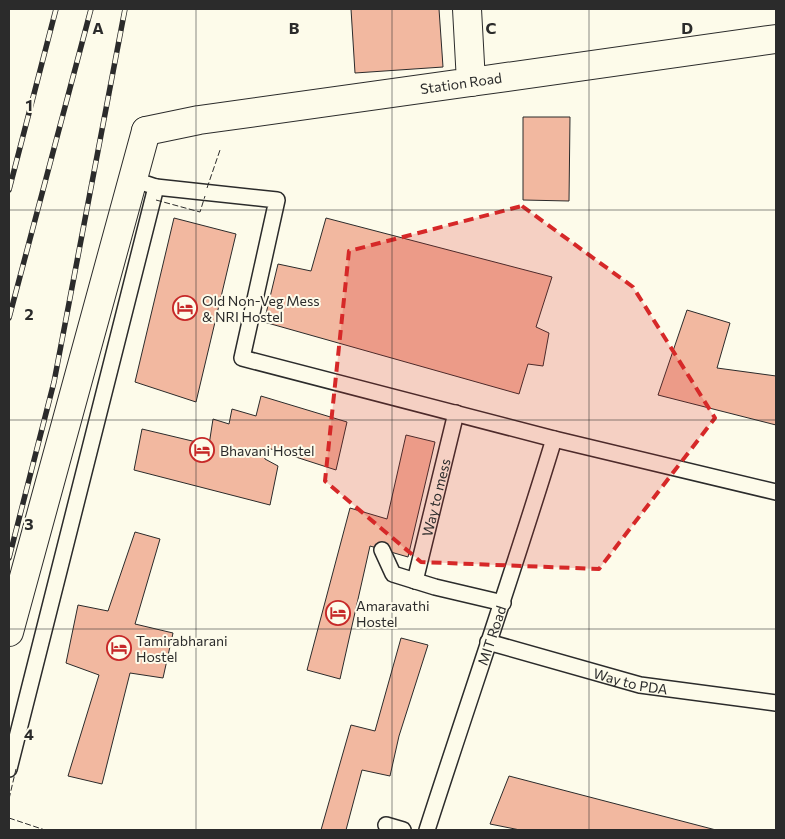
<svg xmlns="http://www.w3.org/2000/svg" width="785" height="839" font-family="Commissioner,sans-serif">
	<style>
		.building { fill: #f2b8a0; stroke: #2b2b2b }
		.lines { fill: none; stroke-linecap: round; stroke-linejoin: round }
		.service-casing { stroke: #2b2b2b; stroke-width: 18 }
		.minor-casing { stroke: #2b2b2b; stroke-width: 30 }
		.tertiary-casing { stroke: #2b2b2b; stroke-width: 30 }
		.service { stroke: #fdfbea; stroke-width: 15 }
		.minor { stroke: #fdfbea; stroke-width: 28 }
		.tertiary { stroke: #fdfbea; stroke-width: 28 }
		.rail-casing { stroke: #2b2b2b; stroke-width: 5.5 }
		.rail { stroke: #fdfbea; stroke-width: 4; stroke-dasharray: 11; stroke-linecap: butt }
		.fence { stroke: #2b2b2b; stroke-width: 1; stroke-dasharray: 6 2.5; stroke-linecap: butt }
		.marked { fill: #d62828; fill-opacity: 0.2; stroke: #d62828; stroke-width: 4; stroke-dasharray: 10 6; stroke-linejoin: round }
		.grid { fill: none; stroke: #2b2b2b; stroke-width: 1; stroke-opacity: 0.55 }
		.labels { text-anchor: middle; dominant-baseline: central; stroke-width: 4; stroke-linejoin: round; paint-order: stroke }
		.street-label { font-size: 14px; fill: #2b2b2b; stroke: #fdfbea }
		.poi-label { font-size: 14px; fill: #2b2b2b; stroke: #fdfbea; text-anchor: start }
		.grid-label { font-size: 16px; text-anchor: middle; font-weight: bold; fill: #2b2b2b; stroke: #fdfbea; stroke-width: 4; stroke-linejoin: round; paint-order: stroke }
	</style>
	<rect width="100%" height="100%" fill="#fdfbea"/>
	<g class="building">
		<path d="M 351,9 L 439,9 L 443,67 L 355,73 Z"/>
		<path d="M 523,117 L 570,117 L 569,201 L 523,200 Z"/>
		<path d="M 174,218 L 236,234 L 196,402 L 135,382 Z"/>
		<path d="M 326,218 L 552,277 L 536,327 L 549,333 L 543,366 L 528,364 L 519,394 L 264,322 L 278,264 L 311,271 Z"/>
		<path d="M 687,310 L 730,323 L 717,368 L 776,376 L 776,425 L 658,395 Z"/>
		<path d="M 261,396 L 347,422 L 336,470 L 271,449 L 263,452 L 265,459 L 278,466 L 270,505 L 134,470 L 142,429 L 209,445 L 213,419 L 229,424 L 232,409 L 256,416 Z"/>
		<path d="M 406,435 L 435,442 L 408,557 L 370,546 L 340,679 L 307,670 L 350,508 L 387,519 Z"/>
		<path d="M 135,532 L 160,539 L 135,624 L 173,633 L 163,678 L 130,673 L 102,784 L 68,776 L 99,675 L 66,663 L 78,605 L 108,611 Z"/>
		<path d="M 401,638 L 428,645 L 399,736 L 390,776 L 362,770 L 346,830 L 321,830 L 351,725 L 375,731 Z"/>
		<path d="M 509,776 L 716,830 L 520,830 L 490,824 Z"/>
	</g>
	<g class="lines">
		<defs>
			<g id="service">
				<path d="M 156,187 L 277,200 L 242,358 L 554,439 L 776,492"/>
				<path d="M 382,550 L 393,574 L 435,587 L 503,603"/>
				<path id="s1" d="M 415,581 L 456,413"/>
				<path id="s2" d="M 488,642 L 640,685 L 776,703"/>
				<path d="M 9,769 L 156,187 L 147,184"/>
				<path d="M 386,825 L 403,830"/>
				<path id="s3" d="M 427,830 C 469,700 514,570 554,439"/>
			</g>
			<path id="minor" d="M 146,131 L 199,120 L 471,82 L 467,9"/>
			<g id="tertiary">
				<path d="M 471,82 L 776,39"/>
				<path d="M 9,632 L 146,131"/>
			</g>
		</defs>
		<use href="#service" class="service-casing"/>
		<use href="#minor" class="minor-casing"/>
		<use href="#tertiary" class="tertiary-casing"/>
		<use href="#service" class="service"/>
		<use href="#minor" class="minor"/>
		<use href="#tertiary" class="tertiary"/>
		<defs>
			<g id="rail">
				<path d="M 9,190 L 56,9"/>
				<path d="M 9,318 L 91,9"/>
				<path d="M 9,558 L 54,382 L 125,9"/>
			</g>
		</defs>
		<use href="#rail" class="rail-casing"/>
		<use href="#rail" class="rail"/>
		<g class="fence">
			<path d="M 207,188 L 220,150"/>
			<path d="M 156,200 L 200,212 L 205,196"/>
			<path d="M 9,799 L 16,769"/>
			<path d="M 9,818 L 45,830"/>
		</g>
	</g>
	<path class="marked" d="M 522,206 L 633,287 L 715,418 L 599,569 L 421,562 L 325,481 L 349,251 Z"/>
	<path class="grid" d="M 196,9 L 196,830M 392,9 L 392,830M 589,9 L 589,830M 9,210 L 776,210M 9,420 L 776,420M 9,629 L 776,629"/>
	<defs>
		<symbol id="hotel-ring" viewBox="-11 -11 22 22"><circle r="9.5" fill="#fdfbea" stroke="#c62828" stroke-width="1.5"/><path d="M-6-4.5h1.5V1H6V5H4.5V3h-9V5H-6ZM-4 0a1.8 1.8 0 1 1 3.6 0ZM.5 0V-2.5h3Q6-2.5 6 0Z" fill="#c62828"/></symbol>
	</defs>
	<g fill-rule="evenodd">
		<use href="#hotel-ring" x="171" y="294" width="28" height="28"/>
		<use href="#hotel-ring" x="188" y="436" width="28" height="28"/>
		<use href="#hotel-ring" x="324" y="599" width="28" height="28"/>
		<use href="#hotel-ring" x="105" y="634" width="28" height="28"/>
	</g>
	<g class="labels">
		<g class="street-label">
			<text transform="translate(461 83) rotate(-8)">Station Road</text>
			<text stroke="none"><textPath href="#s1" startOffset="86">Way to mess</textPath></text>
			<text stroke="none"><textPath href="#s3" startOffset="205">MIT Road</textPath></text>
			<text stroke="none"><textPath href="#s2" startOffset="148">Way to PDA</textPath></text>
		</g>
		<g class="poi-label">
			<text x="202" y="300">Old Non-Veg Mess<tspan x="202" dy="16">&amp; NRI Hostel</tspan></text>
			<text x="220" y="450">Bhavani Hostel</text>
			<text x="356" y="605">Amaravathi<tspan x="356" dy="16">Hostel</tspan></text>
			<text x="136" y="640">Tamirabharani<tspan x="136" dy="16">Hostel</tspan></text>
		</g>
	</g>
	<g class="grid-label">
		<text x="98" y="34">A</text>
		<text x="294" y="34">B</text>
		<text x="491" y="34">C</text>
		<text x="687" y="34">D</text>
		<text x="29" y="111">1</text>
		<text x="29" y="320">2</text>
		<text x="29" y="530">3</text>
		<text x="29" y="740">4</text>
	</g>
	<rect width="785" height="839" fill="none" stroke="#2b2b2b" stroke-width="20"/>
</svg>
